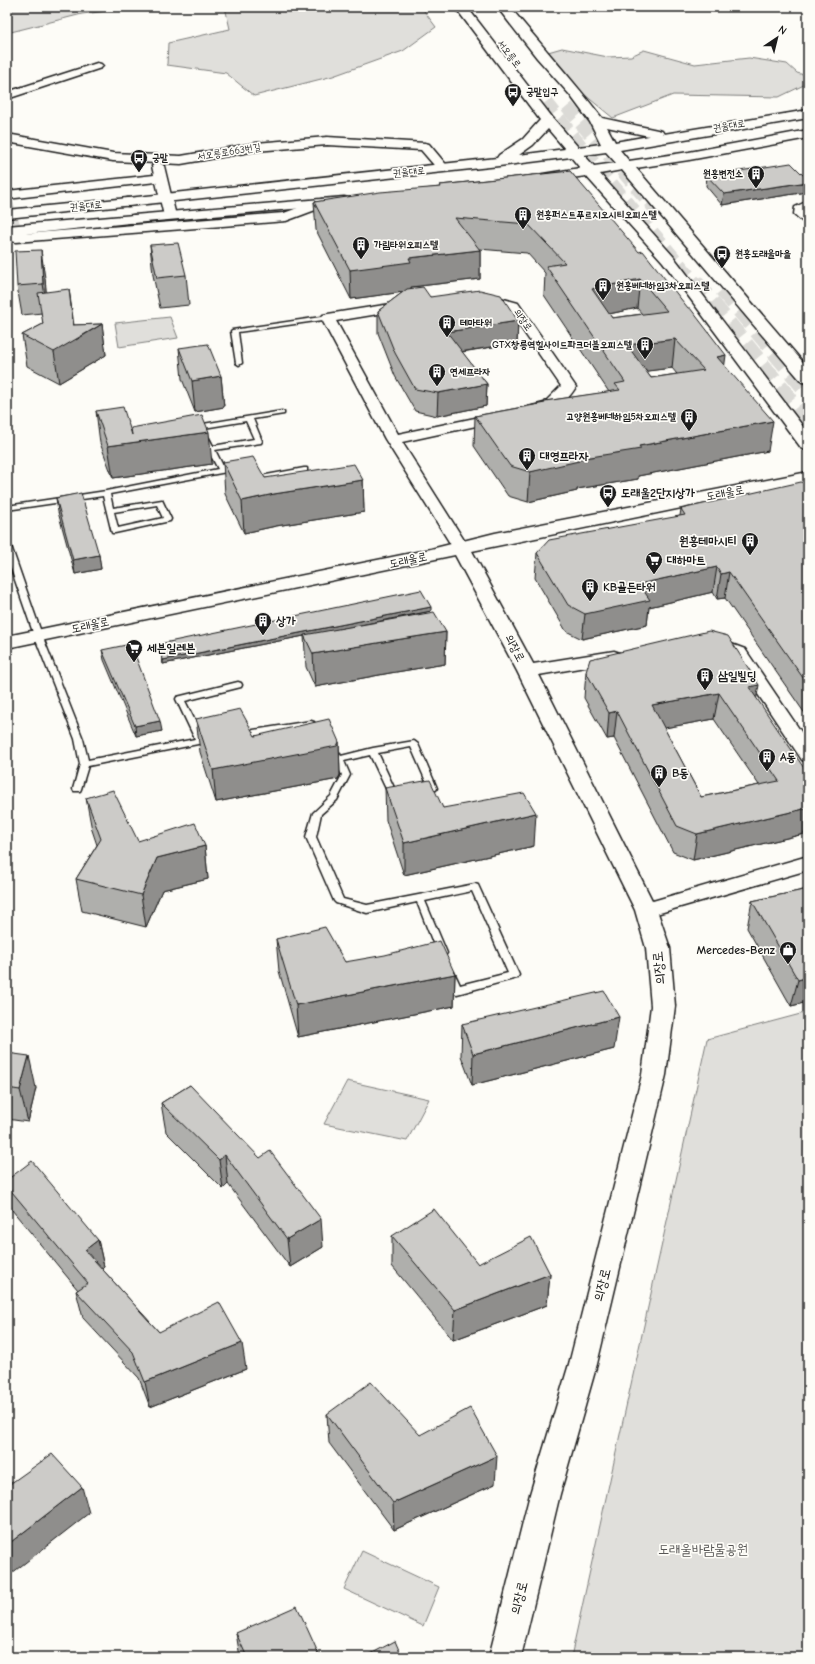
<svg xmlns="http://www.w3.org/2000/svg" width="815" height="1664" font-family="'Comic Neue','Poor Story',sans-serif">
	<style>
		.green { fill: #e0dfdb; stroke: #7e7e7c }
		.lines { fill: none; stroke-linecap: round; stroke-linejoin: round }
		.street-tunnel { stroke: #dbdad6; stroke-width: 12; stroke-dasharray: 12 6; stroke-linecap: butt }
		.primary-tunnel-far1 { stroke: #dbdad6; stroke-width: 14; stroke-dasharray: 14 7; stroke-linecap: butt }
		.primary-tunnel { stroke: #dbdad6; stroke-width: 18; stroke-dasharray: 18 9; stroke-linecap: butt }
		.lane-casing { stroke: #1c1c1c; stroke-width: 3 }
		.street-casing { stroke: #1c1c1c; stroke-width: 3 }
		.secondary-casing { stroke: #1c1c1c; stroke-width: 3 }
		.primary-casing { stroke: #1c1c1c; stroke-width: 3 }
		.highway-casing { stroke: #1c1c1c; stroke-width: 3 }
		.lane { fill: #fdfcf7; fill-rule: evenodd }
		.street { fill: #fdfcf7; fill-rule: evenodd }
		.secondary { fill: #fdfcf7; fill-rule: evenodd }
		.primary { fill: #fdfcf7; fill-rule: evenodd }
		.highway { fill: #fdfcf7; fill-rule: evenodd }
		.wall { fill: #afafac; stroke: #1c1c1c; fill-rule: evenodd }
		.shaded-wall { fill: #8f8e8c; stroke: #1c1c1c }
		.building { fill: #cccbc8; stroke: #1c1c1c; fill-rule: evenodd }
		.labels { text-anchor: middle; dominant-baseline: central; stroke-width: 3.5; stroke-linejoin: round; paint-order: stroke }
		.far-street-label { font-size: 10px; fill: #1c1c1c; stroke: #fdfcf7 }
		.far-poi-label { font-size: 10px; font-weight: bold; fill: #1c1c1c; stroke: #fdfcf7; text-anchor: start }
		.poi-label { font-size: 12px; font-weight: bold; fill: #1c1c1c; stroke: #fdfcf7; text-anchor: start }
		.street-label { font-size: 12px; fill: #1c1c1c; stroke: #fdfcf7 }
		.near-street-label { font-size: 14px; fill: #1c1c1c; stroke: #fdfcf7 }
		.near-park-label { font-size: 14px; fill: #575655; stroke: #fdfcf7 }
	</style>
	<rect width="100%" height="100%" fill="#fdfcf7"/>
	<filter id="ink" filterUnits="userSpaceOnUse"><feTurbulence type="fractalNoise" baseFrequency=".025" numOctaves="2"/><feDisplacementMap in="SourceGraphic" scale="8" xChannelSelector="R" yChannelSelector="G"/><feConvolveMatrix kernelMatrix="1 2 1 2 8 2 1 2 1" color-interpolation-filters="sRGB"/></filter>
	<g filter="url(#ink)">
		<g class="green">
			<path d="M 7,7 L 142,7 L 82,14 L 11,32 L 7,30 Z"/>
			<path d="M 225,7 L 421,7 L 436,27 L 403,51 L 333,76 L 254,96 L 226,73 L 167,65 L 168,43 L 230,29 Z"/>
			<path d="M 562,48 L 608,57 L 631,56 L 644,50 L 695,64 L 749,58 L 787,64 L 797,73 L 808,76 L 808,83 L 779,97 L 673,95 L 613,118 L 540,58 L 548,52 Z"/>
			<path d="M 170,317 L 178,338 L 119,347 L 115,323 Z"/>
			<path d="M 808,1012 L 808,1657 L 571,1657 L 707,1039 Z"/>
			<path d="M 347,1081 L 429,1099 L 407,1141 L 324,1124 Z"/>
			<path d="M 362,1551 L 439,1587 L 423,1626 L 344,1589 Z"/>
		</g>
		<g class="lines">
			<path class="street-tunnel" d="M 7,203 L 17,234"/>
			<g class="primary-tunnel-far1">
				<path d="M 546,102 L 593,162 L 695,283"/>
				<path d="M 567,107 L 658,212"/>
			</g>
			<g class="primary-tunnel">
				<path d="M 694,282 L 808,423"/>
				<path d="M 723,289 L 808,391"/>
			</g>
			<defs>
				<g id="lane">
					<path d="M 328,316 L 330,317 L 330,319 L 238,332 L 242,363 L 239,365 L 236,363 L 231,331 L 232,330 Z"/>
					<path d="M 282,411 L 284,412 L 284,414 L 253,419 L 262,441 L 261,443 L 215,450 L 224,468 L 234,466 L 238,468 L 237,470 L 110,494 L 113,508 L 162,500 L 171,519 L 170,521 L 115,533 L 112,533 L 103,496 L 7,510 L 7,506 L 106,491 L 218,469 L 196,427 L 197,425 ZM 246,421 L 254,439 L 213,446 L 204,428 ZM 157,505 L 163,518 L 118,528 L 114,512 Z"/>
					<path d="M 304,468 L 307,468 L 307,472 L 259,481 L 256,481 L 252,474 L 253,472 L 259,472 L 261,476 Z"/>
					<path d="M 7,544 L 11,546 L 42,635 L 83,739 L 88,760 L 195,739 L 176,699 L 177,697 L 238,682 L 241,683 L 242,685 L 241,687 L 185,701 L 203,737 L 213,737 L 214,739 L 213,741 L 88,766 L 81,789 L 80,791 L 74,791 L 73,789 L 80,764 L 75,739 L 34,635 L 7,557 Z"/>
					<path d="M 311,721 L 314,722 L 315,724 L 314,726 L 241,738 L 237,735 L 241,732 Z"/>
					<path d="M 414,741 L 418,744 L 437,788 L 436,790 L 430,791 L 426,788 L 428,786 L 411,747 L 378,753 L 396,792 L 399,795 L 395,798 L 390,797 L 389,795 L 370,755 L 344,761 L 350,775 L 337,800 L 321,814 L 316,837 L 343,899 L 367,905 L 475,884 L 478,885 L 519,975 L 517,978 L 457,994 L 454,993 L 452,990 L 445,973 L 447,970 L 453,970 L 460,985 L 508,973 L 472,891 L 425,901 L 447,953 L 445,956 L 439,956 L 437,953 L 417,902 L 367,913 L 336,903 L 334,901 L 306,837 L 313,813 L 331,796 L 342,775 L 329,748 L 333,745 L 336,746 L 341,756 L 373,748 Z"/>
				</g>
				<g id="street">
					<path d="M 97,63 L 101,64 L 103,66 L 101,68 L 7,99 L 7,92 Z"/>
					<path d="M 7,134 L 113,153 L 181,156 L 256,143 L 327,137 L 425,143 L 429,144 L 449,168 L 447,171 L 439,171 L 421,150 L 327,145 L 256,151 L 181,164 L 160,163 L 164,166 L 176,216 L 175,219 L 165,219 L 164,216 L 156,182 L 7,199 L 7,191 L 154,175 L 152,166 L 157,163 L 113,161 L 7,142 Z"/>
					<path d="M 322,199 L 326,200 L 328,203 L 326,206 L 286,221 L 16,242 L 11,241 L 9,238 L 12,231 L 22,231 L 23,234 L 284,213 Z"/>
					<path d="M 808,201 L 808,211 L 806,212 L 808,213 L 808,223 L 803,222 L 794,214 L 795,207 Z"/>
					<path d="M 483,293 L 518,303 L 576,387 C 566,403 548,418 528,413 L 526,410 L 528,407 L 544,403 L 561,386 L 508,309 L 478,300 L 476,297 L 478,294 Z"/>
					<path d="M 403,302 L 408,303 L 410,306 L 408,309 L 336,321 L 398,434 L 499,413 L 504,414 L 506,417 L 504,420 L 499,421 L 402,442 L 469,548 L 467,551 L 461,553 L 455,551 L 453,548 L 385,439 L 321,318 L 323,315 L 328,314 Z"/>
					<path d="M 715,638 L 745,649 L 808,742 L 808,762 L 802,760 L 733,657 L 709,648 L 706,644 L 709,640 Z"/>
					<path d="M 614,651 L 620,653 L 623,657 L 620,661 L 527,677 L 521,675 L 518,671 L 521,667 L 527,665 Z"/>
					<path d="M 808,856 L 808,870 L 646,917 L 639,915 L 636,910 L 639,905 Z"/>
				</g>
				<path id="secondary" d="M 808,472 L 808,482 L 472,551 L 537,671 L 657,910 L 670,948 L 675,1006 L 666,1075 L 597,1364 L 560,1494 L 521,1657 L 489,1657 L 530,1494 L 569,1364 L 642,1075 L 651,1006 L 646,948 L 635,910 L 517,671 L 455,555 L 7,648 L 7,636 L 431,549 L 495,533 Z"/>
				<g id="primary">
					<path d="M 455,7 L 467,7 L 552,117 L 578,147 L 601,144 L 590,122 L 570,95 L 537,58 L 497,7 L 510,7 C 540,44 573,80 602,118 L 662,131 L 664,134 L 808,110 L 808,118 L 620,150 L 629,161 L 689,152 L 808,130 L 808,138 L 689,160 L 636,168 L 808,368 L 808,383 L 802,382 L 622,170 L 600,174 L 673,256 L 808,433 L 808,450 L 802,449 L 663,262 L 586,176 L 543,182 L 538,181 L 536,178 L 538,175 L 543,174 L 580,168 L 571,157 L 499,166 L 128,206 L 123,205 L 121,202 L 123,199 L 128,198 L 497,158 L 499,155 L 523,139 L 540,120 ZM 607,127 L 649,136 L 615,142 ZM 548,129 L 565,149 L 519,155 L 533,145 ZM 606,152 L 616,163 L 594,166 L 584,155 Z"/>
					<path d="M 344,197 L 349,198 L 351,201 L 349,204 L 134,223 L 129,222 L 127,219 L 129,216 L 134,215 Z"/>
				</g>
				<g id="highway">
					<path d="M 128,198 L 133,199 L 135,202 L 133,205 L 7,218 L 7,210 Z"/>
					<path d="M 134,215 L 139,216 L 141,219 L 139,222 L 7,236 L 7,226 Z"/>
				</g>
			</defs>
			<use href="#lane" class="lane-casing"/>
			<use href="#street" class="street-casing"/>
			<use href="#secondary" class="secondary-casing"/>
			<use href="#primary" class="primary-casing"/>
			<use href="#highway" class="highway-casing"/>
			<use href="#lane" class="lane"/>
			<use href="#street" class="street"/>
			<use href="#secondary" class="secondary"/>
			<use href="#primary" class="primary"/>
			<use href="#highway" class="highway"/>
		</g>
		<g class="wall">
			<path d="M 570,171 L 725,366 L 768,451 L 638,476 L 638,479 L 577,489 L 577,491 L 528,502 L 508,496 L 474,446 L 475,416 L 544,403 L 545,401 L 609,392 L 544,295 L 545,273 L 527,253 L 479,249 L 480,250 L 480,279 L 411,287 L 411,289 L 430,297 L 518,321 L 517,343 L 462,352 L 487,384 L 486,406 L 437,416 L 415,411 L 395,376 L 378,333 L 378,311 L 403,292 L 351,299 L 316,230 L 314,202 L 440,187 L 440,185 ZM 637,308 L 642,314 L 612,318 L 609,314 ZM 672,368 L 677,374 L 651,378 L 646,371 Z"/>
			<path d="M 707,176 L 808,180 L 808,187 L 807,192 L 722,205 L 706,186 Z"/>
			<path d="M 150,245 L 186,275 L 189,305 L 160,308 L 153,275 Z"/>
			<path d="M 45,278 L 46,292 L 74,325 L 102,324 L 106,355 L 59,383 L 27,366 L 22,335 L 43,324 L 42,313 L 22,315 L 17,286 Z"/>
			<path d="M 179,348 L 221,376 L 224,407 L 195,412 L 182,379 Z"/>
			<path d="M 96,411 L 131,434 L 212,464 L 113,478 L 100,443 Z"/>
			<path d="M 223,462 L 265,478 L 363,480 L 364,512 L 276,526 L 244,533 L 225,494 Z"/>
			<path d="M 808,484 L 808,718 L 725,598 L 717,599 L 713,592 L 649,607 L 647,625 L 582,639 L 566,631 L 535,578 L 537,553 L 680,516 L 681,509 Z"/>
			<path d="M 56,498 L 99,555 L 101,569 L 75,574 L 58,512 Z"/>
			<path d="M 431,611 L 389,620 L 446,632 L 445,664 L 390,673 L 315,687 L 306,667 L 304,636 L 163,664 L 159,644 Z"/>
			<path d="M 102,650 L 162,731 L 136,736 L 104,660 Z"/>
			<path d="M 586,672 L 756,699 L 804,834 L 693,860 L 673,852 L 614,738 L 607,739 L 584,698 ZM 714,719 L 759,785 L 701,797 L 664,728 Z"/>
			<path d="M 196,719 L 255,736 L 339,742 L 340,775 L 338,779 L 216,802 L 200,752 Z"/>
			<path d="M 385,788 L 443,808 L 534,846 L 404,875 L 386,820 Z"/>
			<path d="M 86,798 L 138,841 L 205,846 L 208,879 L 162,890 L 146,927 L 82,911 L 76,879 L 97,845 L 92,830 Z"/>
			<path d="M 808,889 L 808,1002 L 791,1006 L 747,928 L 752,901 Z"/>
			<path d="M 276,939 L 345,962 L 455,974 L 454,1006 L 298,1037 L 279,971 Z"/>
			<path d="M 462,1024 L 614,1049 L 472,1085 L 461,1056 Z"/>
			<path d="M 7,1053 L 36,1088 L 28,1122 L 7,1119 Z"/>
			<path d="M 190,1085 L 323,1247 L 290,1267 L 228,1184 L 223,1189 L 166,1132 L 161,1103 Z"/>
			<path d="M 7,1180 L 98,1240 L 104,1267 L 102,1269 L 159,1332 L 246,1369 L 150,1407 L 139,1378 L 83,1318 L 76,1291 L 78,1290 L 12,1210 L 7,1193 Z"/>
			<path d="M 392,1236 L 478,1264 L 550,1274 L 547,1305 L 453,1340 L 392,1266 Z"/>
			<path d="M 327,1414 L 420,1435 L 495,1484 L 394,1530 L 329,1443 Z"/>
			<path d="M 236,1633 L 320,1657 L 240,1657 Z"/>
		</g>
		<g class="shaded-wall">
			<path d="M 808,182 L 807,192 L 722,205 L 724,194 Z"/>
			<path d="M 41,250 L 45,278 L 48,313 L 43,284 Z"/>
			<path d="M 480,250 L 480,279 L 411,287 L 411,291 L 351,299 L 350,270 L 409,258 Z"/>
			<path d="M 640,279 L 637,308 L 590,318 L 592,289 Z"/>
			<path d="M 69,289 L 76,340 L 102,324 L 106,355 L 59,383 L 54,352 L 73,325 Z"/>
			<path d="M 518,321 L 517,343 L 447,354 L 447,332 Z"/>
			<path d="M 675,339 L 672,368 L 624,374 L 627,345 Z"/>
			<path d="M 726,355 L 722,385 L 717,357 Z"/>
			<path d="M 221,376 L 224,407 L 195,412 L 192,381 Z"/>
			<path d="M 487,384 L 486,406 L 437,416 L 438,393 Z"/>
			<path d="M 773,421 L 768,451 L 638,476 L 638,479 L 577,489 L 577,491 L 528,502 L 530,472 L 578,459 L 639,446 Z"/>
			<path d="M 209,432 L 212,464 L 113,478 L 108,446 Z"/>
			<path d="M 363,480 L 364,512 L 276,526 L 244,533 L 242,501 L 274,494 Z"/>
			<path d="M 99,555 L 101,569 L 75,574 L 73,560 Z"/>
			<path d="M 717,567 L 713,592 L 649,607 L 647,625 L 582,639 L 585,614 L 639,584 Z"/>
			<path d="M 729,572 L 725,598 L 717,599 L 721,574 Z"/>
			<path d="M 431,607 L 431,611 L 305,636 L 304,635 L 304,636 L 163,664 L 163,660 Z"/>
			<path d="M 446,632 L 445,664 L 390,673 L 315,687 L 313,654 L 389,641 Z"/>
			<path d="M 759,685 L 754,712 L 749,687 Z"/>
			<path d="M 719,693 L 714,719 L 648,731 L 652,705 Z"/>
			<path d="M 617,711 L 614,738 L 607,739 L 609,713 Z"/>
			<path d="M 160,721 L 162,731 L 136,736 L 135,726 Z"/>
			<path d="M 339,742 L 340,775 L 338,779 L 216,802 L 213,770 Z"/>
			<path d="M 808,808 L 808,827 L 804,834 L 693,860 L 697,834 Z"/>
			<path d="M 536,813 L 534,846 L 404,875 L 404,843 Z"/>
			<path d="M 205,846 L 208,879 L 162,890 L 146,927 L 141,895 L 157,858 Z"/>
			<path d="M 455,974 L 454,1006 L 298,1037 L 296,1005 Z"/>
			<path d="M 808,977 L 808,1002 L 791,1006 L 798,980 Z"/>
			<path d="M 619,1017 L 614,1049 L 472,1085 L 473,1054 Z"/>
			<path d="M 29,1056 L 36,1088 L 28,1122 L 20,1090 Z"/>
			<path d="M 225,1155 L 228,1184 L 223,1189 L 219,1160 Z"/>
			<path d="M 321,1219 L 323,1247 L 290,1267 L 287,1239 Z"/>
			<path d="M 98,1240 L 104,1267 L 91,1277 L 85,1250 Z"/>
			<path d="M 550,1274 L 547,1305 L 453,1340 L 455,1310 Z"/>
			<path d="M 242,1343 L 246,1369 L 150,1407 L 145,1382 Z"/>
			<path d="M 497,1456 L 495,1484 L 394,1530 L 393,1503 Z"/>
			<path d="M 82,1487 L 89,1513 L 7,1577 L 7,1545 Z"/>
		</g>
		<g class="building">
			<path d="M 791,163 L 808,180 L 808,182 L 724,194 L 707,176 Z"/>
			<path d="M 570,171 L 639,252 L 643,251 L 688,308 L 690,308 L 726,355 L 717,357 L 773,421 L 639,446 L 641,449 L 578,459 L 579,461 L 530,472 L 510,466 L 475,416 L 545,403 L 545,401 L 620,390 L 615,384 L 625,382 L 546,266 L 565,263 L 528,224 L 455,218 L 480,250 L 409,258 L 411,262 L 350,270 L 314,202 L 380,192 L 441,187 L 440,185 ZM 640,279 L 667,311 L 612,318 L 592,289 ZM 675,339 L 704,370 L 651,378 L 627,345 Z"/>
			<path d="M 178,243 L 186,275 L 157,278 L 150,245 Z"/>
			<path d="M 41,250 L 43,284 L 17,286 L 15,251 Z"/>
			<path d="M 423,287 L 430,297 L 480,290 L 501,295 L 518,321 L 447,332 L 487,384 L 438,393 L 415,389 L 395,353 L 378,311 L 407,289 Z"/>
			<path d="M 69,289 L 73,325 L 102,324 L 54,352 L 22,335 L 43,324 L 38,293 Z"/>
			<path d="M 208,344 L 221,376 L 192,381 L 179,348 Z"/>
			<path d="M 123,407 L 132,435 L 131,428 L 202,415 L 209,432 L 108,446 L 96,411 Z"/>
			<path d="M 253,457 L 265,478 L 354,464 L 363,480 L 274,494 L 242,501 L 223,462 Z"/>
			<path d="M 801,482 L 808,484 L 808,685 L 729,572 L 721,574 L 717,567 L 639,584 L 650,600 L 585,614 L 568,605 L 537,553 L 549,540 L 685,515 L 681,509 Z"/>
			<path d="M 81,493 L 99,555 L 73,560 L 56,498 Z"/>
			<path d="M 421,590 L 431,607 L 163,660 L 159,644 Z"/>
			<path d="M 434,612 L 446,632 L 389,641 L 313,654 L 304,635 Z"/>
			<path d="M 709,631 L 728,636 L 759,685 L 749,687 L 808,774 L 808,808 L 697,834 L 677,826 L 617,711 L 609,713 L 586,672 L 590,659 ZM 719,693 L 779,781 L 701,797 L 652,705 Z"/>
			<path d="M 131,644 L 160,721 L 135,726 L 102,650 Z"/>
			<path d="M 240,709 L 255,736 L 329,719 L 339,742 L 337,746 L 213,770 L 196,719 Z"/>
			<path d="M 430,780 L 443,808 L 524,793 L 536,813 L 404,843 L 385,788 Z"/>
			<path d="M 113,790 L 138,841 L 195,823 L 205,846 L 157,858 L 141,895 L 76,879 L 101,839 L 86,798 Z"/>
			<path d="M 808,889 L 808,977 L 798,980 L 752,901 Z"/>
			<path d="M 325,927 L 345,962 L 385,955 L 440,941 L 455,974 L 296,1005 L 276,939 Z"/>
			<path d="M 604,991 L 619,1017 L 473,1054 L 462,1024 Z"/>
			<path d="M 7,1053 L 29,1056 L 20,1090 L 7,1088 Z"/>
			<path d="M 190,1085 L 260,1158 L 270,1151 L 321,1219 L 287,1239 L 225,1155 L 219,1160 L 161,1103 Z"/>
			<path d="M 32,1161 L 98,1240 L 85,1250 L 159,1332 L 219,1302 L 242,1343 L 145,1382 L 133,1352 L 76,1291 L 88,1283 L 7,1186 L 7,1180 Z"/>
			<path d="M 434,1209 L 478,1264 L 531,1237 L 550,1274 L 455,1310 L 392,1236 Z"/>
			<path d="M 371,1382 L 420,1435 L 470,1408 L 497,1456 L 393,1503 L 327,1414 Z"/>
			<path d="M 52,1454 L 82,1487 L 7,1545 L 7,1486 Z"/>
			<path d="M 297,1606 L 320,1657 L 247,1657 L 236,1633 Z"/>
			<path d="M 395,1641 L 402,1657 L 365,1657 Z"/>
		</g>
	</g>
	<defs>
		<symbol id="bus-pin" viewBox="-11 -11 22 30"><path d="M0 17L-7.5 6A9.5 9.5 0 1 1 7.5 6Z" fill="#1c1c1c" stroke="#fdfcf7"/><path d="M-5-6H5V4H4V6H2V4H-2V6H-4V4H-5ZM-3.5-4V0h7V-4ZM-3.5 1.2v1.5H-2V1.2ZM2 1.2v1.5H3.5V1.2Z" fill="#fff"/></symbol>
		<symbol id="building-pin" viewBox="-11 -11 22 30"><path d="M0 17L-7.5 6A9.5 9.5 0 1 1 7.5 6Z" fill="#1c1c1c" stroke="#fdfcf7"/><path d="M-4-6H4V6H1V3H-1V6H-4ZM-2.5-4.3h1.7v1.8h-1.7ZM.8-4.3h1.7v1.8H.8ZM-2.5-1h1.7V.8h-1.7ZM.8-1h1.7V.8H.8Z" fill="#fff"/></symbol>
		<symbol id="supermarket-pin" viewBox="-11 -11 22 30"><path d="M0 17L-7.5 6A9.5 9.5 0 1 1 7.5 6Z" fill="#1c1c1c" stroke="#fdfcf7"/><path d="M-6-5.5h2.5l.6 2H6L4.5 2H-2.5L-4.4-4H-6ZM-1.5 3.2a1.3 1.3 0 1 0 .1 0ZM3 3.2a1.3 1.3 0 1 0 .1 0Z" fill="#fff"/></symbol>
		<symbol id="shop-pin" viewBox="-11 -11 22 30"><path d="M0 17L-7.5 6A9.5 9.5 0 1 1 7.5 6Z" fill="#1c1c1c" stroke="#fdfcf7"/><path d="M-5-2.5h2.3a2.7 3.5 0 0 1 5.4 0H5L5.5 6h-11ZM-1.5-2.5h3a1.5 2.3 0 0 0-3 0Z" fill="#fff"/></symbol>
	</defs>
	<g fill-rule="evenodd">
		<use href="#bus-pin" x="503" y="82" width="20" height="27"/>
		<use href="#bus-pin" x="129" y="148" width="20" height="27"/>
		<use href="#building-pin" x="746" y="164" width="20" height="27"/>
		<use href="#building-pin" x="513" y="205" width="20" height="27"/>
		<use href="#building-pin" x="351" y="235" width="20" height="27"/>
		<use href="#bus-pin" x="712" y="244" width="20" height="27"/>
		<use href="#building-pin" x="593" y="276" width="20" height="27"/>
		<use href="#building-pin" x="437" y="313" width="20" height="27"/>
		<use href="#building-pin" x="635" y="335" width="20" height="27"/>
		<use href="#building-pin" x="427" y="362" width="20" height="27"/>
		<use href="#building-pin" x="679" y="407" width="20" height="27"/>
		<use href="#building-pin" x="517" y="446" width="20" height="27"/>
		<use href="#bus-pin" x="598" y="483" width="20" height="27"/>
		<use href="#building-pin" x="740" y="531" width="20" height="27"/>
		<use href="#supermarket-pin" x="644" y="550" width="20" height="27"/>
		<use href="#building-pin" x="580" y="577" width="20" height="27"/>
		<use href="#building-pin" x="253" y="611" width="20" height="27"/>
		<use href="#supermarket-pin" x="124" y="638" width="20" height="27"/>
		<use href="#building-pin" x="695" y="666" width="20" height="27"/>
		<use href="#building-pin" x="757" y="747" width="20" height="27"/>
		<use href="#building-pin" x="649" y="763" width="20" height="27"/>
		<use href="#shop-pin" x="778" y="940" width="20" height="27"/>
	</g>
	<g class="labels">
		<g class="far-street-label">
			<text transform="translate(509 54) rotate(53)">서오릉로</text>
			<text transform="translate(729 126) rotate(-10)">권율대로</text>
			<text transform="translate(229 152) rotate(-9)">서오릉로663번길</text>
			<text transform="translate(409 172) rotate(-6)">권율대로</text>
			<text transform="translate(86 206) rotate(-6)">권율대로</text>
			<text transform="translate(523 320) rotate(55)">의장로</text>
		</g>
		<g class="far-poi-label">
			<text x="526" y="92">궁말입구</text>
			<text x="152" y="158">궁말</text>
			<text x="743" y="174" text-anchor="end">원흥변전소</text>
			<text x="536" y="215">원흥퍼스트푸르지오시티오피스텔</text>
			<text x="374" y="245">가림타워오피스텔</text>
			<text x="735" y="254">원흥도래울마을</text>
			<text x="616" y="286">원흥베네하임3차오피스텔</text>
			<text x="460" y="323">테마타워</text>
			<text x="632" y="345" text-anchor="end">GTX창릉역힐사이드파크더블오피스텔</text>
			<text x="450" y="372">연세프라자</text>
			<text x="676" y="417" text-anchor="end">고양원흥베네하임5차오피스텔</text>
		</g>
		<g class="poi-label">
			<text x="540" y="456">대영프라자</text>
			<text x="621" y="493">도래울2단지상가</text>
			<text x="737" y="541" text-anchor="end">원흥테마시티</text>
			<text x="667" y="560">대하마트</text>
			<text x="603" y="587">KB골든타워</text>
			<text x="276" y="621">상가</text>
			<text x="147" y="648">세븐일레븐</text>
			<text x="718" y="676">삼일빌딩</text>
			<text x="780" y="757">A동</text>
			<text x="672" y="773">B동</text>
			<text x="775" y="950" text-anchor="end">Mercedes-Benz</text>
		</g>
		<g class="street-label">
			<text transform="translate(725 493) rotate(-11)">도래울로</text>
			<text transform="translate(408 560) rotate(-12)">도래울로</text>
			<text transform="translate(90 625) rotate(-12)">도래울로</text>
			<text transform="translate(515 648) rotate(62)">의장로</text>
		</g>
		<g class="near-street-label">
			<text transform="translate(659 968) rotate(-96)">의장로</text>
			<text transform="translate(602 1285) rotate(-76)">의장로</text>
			<text transform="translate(519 1598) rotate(-76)">의장로</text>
		</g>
		<g class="near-park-label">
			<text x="703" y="1549">도래울바람물공원</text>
		</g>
	</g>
	<rect width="815" height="1664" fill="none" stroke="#fdfcf7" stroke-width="24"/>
	<rect x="12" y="12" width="791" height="1640" fill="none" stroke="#1c1c1c" stroke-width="1.5" filter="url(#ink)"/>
	<g transform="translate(777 38) rotate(35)" stroke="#fdfcf7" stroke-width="3" paint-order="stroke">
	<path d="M0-3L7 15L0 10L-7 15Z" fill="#1c1c1c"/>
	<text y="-6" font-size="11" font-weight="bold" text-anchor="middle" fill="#1c1c1c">N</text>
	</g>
</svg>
